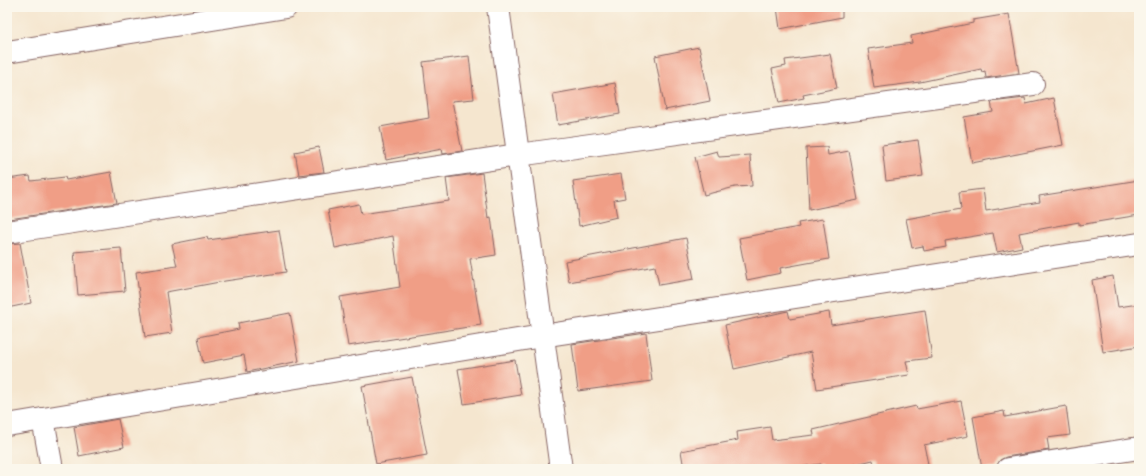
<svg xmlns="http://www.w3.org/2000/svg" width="1146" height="476" font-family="'Libre Caslon Text',serif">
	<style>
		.building { fill: #f09e86 }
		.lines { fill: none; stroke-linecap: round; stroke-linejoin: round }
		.minor-casing { stroke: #866564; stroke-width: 24 }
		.minor { stroke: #fff; stroke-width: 22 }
	</style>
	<rect width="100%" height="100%" fill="#fbf7ec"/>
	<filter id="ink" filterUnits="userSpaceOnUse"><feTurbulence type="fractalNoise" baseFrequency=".025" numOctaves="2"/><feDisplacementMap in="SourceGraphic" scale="8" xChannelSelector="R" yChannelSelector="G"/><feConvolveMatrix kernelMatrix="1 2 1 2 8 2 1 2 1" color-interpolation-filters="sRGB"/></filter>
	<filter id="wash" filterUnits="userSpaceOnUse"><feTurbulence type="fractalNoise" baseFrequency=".012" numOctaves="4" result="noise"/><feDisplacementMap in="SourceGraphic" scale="16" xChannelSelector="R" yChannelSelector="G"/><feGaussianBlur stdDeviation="0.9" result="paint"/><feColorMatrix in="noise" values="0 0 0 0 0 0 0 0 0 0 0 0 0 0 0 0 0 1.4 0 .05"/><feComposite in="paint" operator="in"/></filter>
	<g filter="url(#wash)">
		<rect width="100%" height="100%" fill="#f5e6cf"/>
		<g id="blocks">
			<g class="building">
				<path d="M 777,7 L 842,7 L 842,17 L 780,29 Z"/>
				<path d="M 1009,14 L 1019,73 L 986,78 L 985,71 L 982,72 L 981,69 L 920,82 L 874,88 L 868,49 L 912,43 L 911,36 L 973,23 L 973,20 Z"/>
				<path d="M 699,47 L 710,101 L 665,110 L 655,56 Z"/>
				<path d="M 830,54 L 837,88 L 803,95 L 804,98 L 779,103 L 772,69 L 786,66 L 785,60 Z"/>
				<path d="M 469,56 L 474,99 L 452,101 L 462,151 L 443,154 L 442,149 L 386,160 L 380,127 L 429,118 L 423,62 Z"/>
				<path d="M 615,83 L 620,114 L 558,125 L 553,94 Z"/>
				<path d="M 1025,98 L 1026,104 L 1054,98 L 1063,145 L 972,163 L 964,117 L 993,112 L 991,102 Z"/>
				<path d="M 918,140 L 923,176 L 886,181 L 882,145 Z"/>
				<path d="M 319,147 L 324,172 L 299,175 L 295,152 Z"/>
				<path d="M 827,147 L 828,155 L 849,151 L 858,200 L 809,210 L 806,148 Z"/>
				<path d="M 717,151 L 719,157 L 750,155 L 752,186 L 735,187 L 704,195 L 695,157 Z"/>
				<path d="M 111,172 L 117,203 L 9,219 L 7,179 L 30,176 L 31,181 L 65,177 L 66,180 Z"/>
				<path d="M 482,173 L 488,218 L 491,217 L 496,255 L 470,259 L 481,325 L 348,346 L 340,297 L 400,287 L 393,236 L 335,248 L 328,210 L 359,204 L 361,214 L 449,201 L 446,178 Z"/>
				<path d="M 621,174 L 625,198 L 614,200 L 617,217 L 579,226 L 573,181 Z"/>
				<path d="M 1139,180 L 1139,215 L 1079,225 L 1079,222 L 1019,233 L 1022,247 L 997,252 L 993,233 L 945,241 L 946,247 L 924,251 L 923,246 L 912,248 L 906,219 L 961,209 L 959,192 L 983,189 L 986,211 L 1040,202 L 1039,196 Z"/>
				<path d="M 823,219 L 829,259 L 780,268 L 781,273 L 747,280 L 739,238 L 799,227 L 798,223 Z"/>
				<path d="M 279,230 L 286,272 L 225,281 L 166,292 L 172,333 L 145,337 L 136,272 L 177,266 L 172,244 L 207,237 L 208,240 Z"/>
				<path d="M 686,238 L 694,279 L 659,285 L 655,266 L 569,282 L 565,261 Z"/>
				<path d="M 20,243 L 31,303 L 7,308 L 7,244 Z"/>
				<path d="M 121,248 L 125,291 L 78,295 L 74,252 Z"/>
				<path d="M 1113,276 L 1118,307 L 1139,304 L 1139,346 L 1103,352 L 1092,280 Z"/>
				<path d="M 925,310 L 932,358 L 906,361 L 909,375 L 817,389 L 811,352 L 734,369 L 725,325 L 788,311 L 790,319 L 829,312 L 831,325 Z"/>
				<path d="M 290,313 L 299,361 L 247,372 L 244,355 L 203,363 L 198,337 L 239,329 L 238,323 Z"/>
				<path d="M 646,333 L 652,381 L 578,391 L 572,344 Z"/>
				<path d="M 515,360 L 521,395 L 464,404 L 458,369 Z"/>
				<path d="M 412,377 L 427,455 L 376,464 L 362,386 Z"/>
				<path d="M 961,401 L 968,436 L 924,445 L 928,464 L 905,469 L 875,469 L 873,460 L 835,469 L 822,469 L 821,464 L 786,469 L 684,469 L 681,451 L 738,440 L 737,432 L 770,427 L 772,440 L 814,435 L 813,430 L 916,406 L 917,409 Z"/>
				<path d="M 1066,406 L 1070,435 L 1047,438 L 1049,450 L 1006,457 L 1000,460 L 996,468 L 982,469 L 973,417 L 1004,411 L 1005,417 Z"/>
				<path d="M 118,419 L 124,447 L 79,456 L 74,427 Z"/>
			</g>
		</g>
	</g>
	<g filter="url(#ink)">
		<use href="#blocks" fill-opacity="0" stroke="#866564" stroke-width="1"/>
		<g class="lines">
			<defs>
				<g id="minor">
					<path d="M 498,7 L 561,469"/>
					<path d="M 7,52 L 286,7"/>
					<path d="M 7,232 L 518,155 L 1033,84"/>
					<path d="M 43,419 L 52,469"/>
					<path d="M 7,425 L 542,336 L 1139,244"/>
					<path d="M 1008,469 L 1139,448"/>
				</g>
			</defs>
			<use href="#minor" class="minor-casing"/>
			<use href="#minor" class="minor"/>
		</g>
	</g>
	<rect width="1146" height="476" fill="none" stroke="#fbf7ec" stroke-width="24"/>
</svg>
